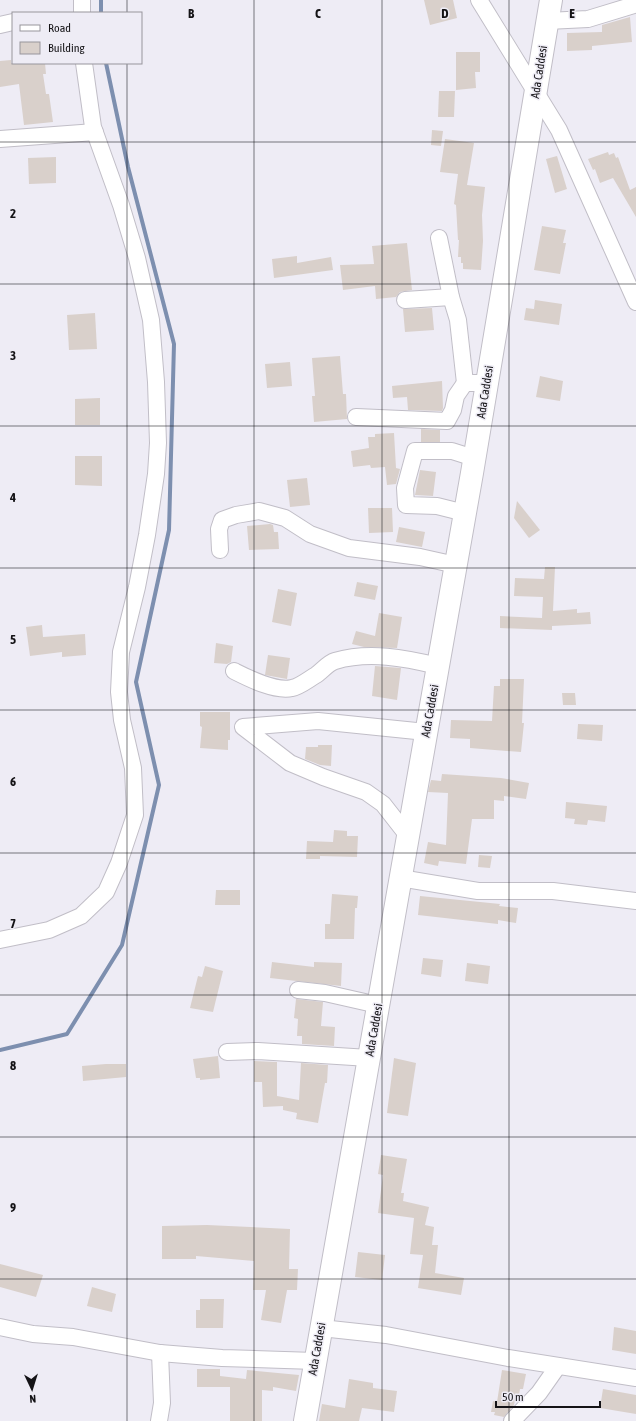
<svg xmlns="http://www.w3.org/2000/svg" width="636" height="1421" font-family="'Asap Condensed',sans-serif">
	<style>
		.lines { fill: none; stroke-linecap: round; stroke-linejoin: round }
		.stream { stroke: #7d8faf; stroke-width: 4 }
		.building { fill: #d9d0cb }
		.minor-casing { stroke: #c1bec7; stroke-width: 18 }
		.secondary-casing { stroke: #c1bec7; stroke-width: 24 }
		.minor { stroke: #fff; stroke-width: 16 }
		.secondary { stroke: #fff; stroke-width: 22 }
		.grid { fill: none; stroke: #141316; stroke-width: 1; stroke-opacity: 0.55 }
		.labels { text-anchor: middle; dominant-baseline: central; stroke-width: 3; stroke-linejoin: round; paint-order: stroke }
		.street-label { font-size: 12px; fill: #141316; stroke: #eeecf5 }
		.grid-label { font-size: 13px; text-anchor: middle; font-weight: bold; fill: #141316; stroke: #eeecf5; stroke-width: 3; stroke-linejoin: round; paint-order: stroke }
	</style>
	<rect width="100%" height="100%" fill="#eeecf5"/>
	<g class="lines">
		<g class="stream">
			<path d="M 101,13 L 101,0"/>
			<path d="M 0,1050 L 67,1034 L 122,945 L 159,785 L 136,682 L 169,530 L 174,344 L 128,167 L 106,63"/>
		</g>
	</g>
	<g class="building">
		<path d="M 424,0 L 453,0 L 457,18 L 430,25 Z"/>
		<path d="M 630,17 L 632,42 L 592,46 L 592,50 L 567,51 L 567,33 L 602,32 L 602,25 Z"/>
		<path d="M 456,52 L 480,52 L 480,72 L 475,72 L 476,88 L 456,90 Z"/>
		<path d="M 11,60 L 11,63 L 45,63 L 46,74 L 43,74 L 46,94 L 49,94 L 53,122 L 24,125 L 19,84 L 0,87 L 0,61 Z"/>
		<path d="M 439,91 L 455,91 L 454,117 L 438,117 Z"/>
		<path d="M 432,130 L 443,131 L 441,146 L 431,145 Z"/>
		<path d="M 445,139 L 474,143 L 467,185 L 485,187 L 482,215 L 483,241 L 481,270 L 463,269 L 463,263 L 461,263 L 461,257 L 458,257 L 459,240 L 458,240 L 456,205 L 454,204 L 458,174 L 440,172 Z"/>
		<path d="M 608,152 L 609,155 L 614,153 L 616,158 L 618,157 L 630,190 L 636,187 L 636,217 L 613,178 L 600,183 L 595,169 L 593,170 L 588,159 Z"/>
		<path d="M 557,156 L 567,189 L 555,193 L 546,159 Z"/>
		<path d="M 56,157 L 56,183 L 29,184 L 28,158 Z"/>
		<path d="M 542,226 L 566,230 L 563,243 L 566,243 L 560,274 L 534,270 Z"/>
		<path d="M 407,243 L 412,290 L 400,292 L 396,297 L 376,299 L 375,286 L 343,290 L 340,265 L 374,264 L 372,246 Z"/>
		<path d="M 297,256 L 297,263 L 331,257 L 333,270 L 274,278 L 272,259 Z"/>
		<path d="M 535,300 L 562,304 L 559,325 L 524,320 L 526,308 L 534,309 Z"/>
		<path d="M 432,308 L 434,330 L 405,332 L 403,309 Z"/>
		<path d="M 95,313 L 97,349 L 69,350 L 67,315 Z"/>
		<path d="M 340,356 L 343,394 L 346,394 L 347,419 L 314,422 L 312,396 L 315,396 L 312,358 Z"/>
		<path d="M 290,362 L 292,386 L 267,388 L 265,364 Z"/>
		<path d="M 540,376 L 563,381 L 560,401 L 536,397 Z"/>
		<path d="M 442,381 L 443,408 L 442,411 L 408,410 L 407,397 L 393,398 L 392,386 Z"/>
		<path d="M 100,398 L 100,425 L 75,425 L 75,399 Z"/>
		<path d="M 421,429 L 440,430 L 440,442 L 421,442 Z"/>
		<path d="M 394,433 L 396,468 L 400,469 L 396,484 L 387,485 L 385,467 L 371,468 L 370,465 L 353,467 L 351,451 L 369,448 L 368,437 L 375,437 L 375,434 Z"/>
		<path d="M 75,456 L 102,456 L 102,486 L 75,485 Z"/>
		<path d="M 420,470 L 436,472 L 433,496 L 415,495 Z"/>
		<path d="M 307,478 L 310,505 L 290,507 L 287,480 Z"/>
		<path d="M 517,501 L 540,530 L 529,538 L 514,518 Z"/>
		<path d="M 368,508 L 392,508 L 393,532 L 369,533 Z"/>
		<path d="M 270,524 L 273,525 L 274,532 L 278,532 L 279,549 L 249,550 L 247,526 Z"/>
		<path d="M 399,527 L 425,532 L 422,547 L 396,542 Z"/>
		<path d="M 545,567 L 555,567 L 553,611 L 577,609 L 577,613 L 590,612 L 591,624 L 552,626 L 552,630 L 500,628 L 500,616 L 542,618 L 543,597 L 514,596 L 515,578 L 544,579 Z"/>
		<path d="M 357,582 L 378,586 L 375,600 L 354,596 Z"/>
		<path d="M 278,589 L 297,593 L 291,626 L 272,622 Z"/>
		<path d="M 379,613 L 402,617 L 397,648 L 364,647 L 352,644 L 356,631 L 375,636 Z"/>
		<path d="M 42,625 L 43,637 L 85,634 L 86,655 L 62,657 L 62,652 L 30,656 L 26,627 Z"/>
		<path d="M 216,643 L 233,646 L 231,662 L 227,664 L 214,663 Z"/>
		<path d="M 268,655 L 290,658 L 287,679 L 265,675 Z"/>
		<path d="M 375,666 L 401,668 L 397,700 L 372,696 Z"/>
		<path d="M 500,679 L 524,679 L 522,723 L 524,723 L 521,752 L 470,748 L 470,739 L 450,738 L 451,720 L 492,721 L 494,686 L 500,686 Z"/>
		<path d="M 562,693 L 575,693 L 576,705 L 563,705 Z"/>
		<path d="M 200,712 L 230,712 L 230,740 L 228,740 L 228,750 L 200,748 L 202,727 L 200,726 Z"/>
		<path d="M 578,724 L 603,725 L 602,741 L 577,739 Z"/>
		<path d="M 318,745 L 332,745 L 331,766 L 320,765 L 305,759 L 306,747 L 318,747 Z"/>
		<path d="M 442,774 L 501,778 L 529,783 L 526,799 L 504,796 L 504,801 L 494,800 L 494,819 L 472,819 L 466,864 L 439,861 L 438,866 L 424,863 L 428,842 L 446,845 L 448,793 L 428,792 L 431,780 L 441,781 Z"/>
		<path d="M 566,802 L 607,806 L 605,822 L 588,820 L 587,825 L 574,824 L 575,819 L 565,818 Z"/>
		<path d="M 334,830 L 347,831 L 347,836 L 358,836 L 357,857 L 320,856 L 320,859 L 306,859 L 307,841 L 333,842 Z"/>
		<path d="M 479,855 L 492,856 L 490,868 L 478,867 Z"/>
		<path d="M 216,890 L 240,890 L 240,905 L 215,905 Z"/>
		<path d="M 332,894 L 358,896 L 357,908 L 355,908 L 354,939 L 325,939 L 325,924 L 330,924 Z"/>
		<path d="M 420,896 L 500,904 L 499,906 L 518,908 L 516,923 L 498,920 L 498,924 L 418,915 Z"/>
		<path d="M 423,958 L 443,960 L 441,977 L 421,974 Z"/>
		<path d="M 272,962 L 314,967 L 314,962 L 342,963 L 341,986 L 270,978 Z"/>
		<path d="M 467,963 L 490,966 L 488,984 L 465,981 Z"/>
		<path d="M 205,966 L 223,971 L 213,1012 L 190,1008 L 198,976 L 202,977 Z"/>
		<path d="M 296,999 L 323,1002 L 321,1026 L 335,1027 L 334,1046 L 302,1044 L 302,1036 L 297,1036 L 298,1019 L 294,1018 Z"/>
		<path d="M 218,1056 L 220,1078 L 200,1080 L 200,1078 L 196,1078 L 193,1059 Z"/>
		<path d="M 394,1058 L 416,1063 L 408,1116 L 387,1113 Z"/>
		<path d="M 254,1061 L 277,1062 L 277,1096 L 299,1100 L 301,1063 L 328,1065 L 327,1083 L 325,1083 L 318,1123 L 296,1119 L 297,1113 L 283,1110 L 283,1106 L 263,1107 L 262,1082 L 254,1082 Z"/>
		<path d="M 106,1064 L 126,1064 L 126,1077 L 83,1081 L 82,1066 Z"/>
		<path d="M 381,1155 L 407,1159 L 401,1193 L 404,1193 L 403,1201 L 429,1207 L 425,1225 L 434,1227 L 432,1245 L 438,1245 L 435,1273 L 464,1278 L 461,1295 L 418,1288 L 423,1255 L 410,1254 L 414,1218 L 378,1213 L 383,1175 L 378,1174 Z"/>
		<path d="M 207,1225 L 290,1229 L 289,1269 L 298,1269 L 297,1290 L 287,1290 L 281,1323 L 261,1320 L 266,1290 L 253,1290 L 254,1261 L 196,1256 L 196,1259 L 162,1259 L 162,1226 Z"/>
		<path d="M 358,1252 L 385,1255 L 382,1280 L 355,1277 Z"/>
		<path d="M 0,1264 L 43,1275 L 36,1297 L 0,1287 Z"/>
		<path d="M 92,1287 L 116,1294 L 112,1312 L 87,1306 Z"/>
		<path d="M 200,1299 L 224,1299 L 223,1328 L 196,1328 L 196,1310 L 200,1310 Z"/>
		<path d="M 614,1327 L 636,1331 L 636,1354 L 612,1350 Z"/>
		<path d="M 197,1369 L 220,1369 L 220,1376 L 246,1379 L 247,1370 L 299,1375 L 296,1391 L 273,1387 L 273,1391 L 262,1390 L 262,1421 L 230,1421 L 230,1387 L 197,1387 Z"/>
		<path d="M 502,1370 L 526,1374 L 523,1389 L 520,1389 L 519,1395 L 516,1395 L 514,1405 L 504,1417 L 494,1415 L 495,1412 L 491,1412 L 493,1401 L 497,1402 Z"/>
		<path d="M 349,1379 L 373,1383 L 373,1388 L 397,1391 L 394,1412 L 362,1408 L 359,1421 L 319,1421 L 322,1404 L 345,1408 Z"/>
		<path d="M 603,1389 L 636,1395 L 636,1414 L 600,1408 Z"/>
	</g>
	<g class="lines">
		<defs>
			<g id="minor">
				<path d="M 479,0 L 559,130 L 636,302"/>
				<path d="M 82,13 L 82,0"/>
				<path d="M 547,21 L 588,19 L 634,5"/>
				<path d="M 0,25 L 13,22"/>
				<path d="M 0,139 L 95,132"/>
				<path d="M 439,238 L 451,297 L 458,320 L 465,383"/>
				<path d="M 405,300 L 451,297"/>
				<path d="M 356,417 L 447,421 L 453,410 L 456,396 L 465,383 L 487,383"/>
				<path d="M 465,513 L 437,506 L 406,505 L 405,488 L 415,451 L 452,451 L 474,458"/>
				<path d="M 220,550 L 219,529 L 222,520 L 236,515 L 259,511 L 285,518 L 310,534 L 349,548 L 420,557 L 456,565"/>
				<path d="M 234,671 C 248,678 275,692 292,688 C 299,687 309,679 316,675 C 322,671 328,663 335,661 C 369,651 405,658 438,666"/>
				<path d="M 408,836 L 383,804 L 366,792 L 323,777 L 290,763 L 243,727 L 318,721 L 426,732"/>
				<path d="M 400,878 L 478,891 L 553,891 L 636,901"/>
				<path d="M 0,940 L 49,930 L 81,916 L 106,892 L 119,863 L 135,815 L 133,768 L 122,720 L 119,692 L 121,652 L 137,587 L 147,535 L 156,474 L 158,443 L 156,382 L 151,320 L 137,258 L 121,205 L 93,127 L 84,63"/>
				<path d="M 298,990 L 325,993 L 378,1005"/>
				<path d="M 227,1052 L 258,1051 L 369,1058"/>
				<path d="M 0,1327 L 33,1334 L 73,1337 L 160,1353 L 222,1358 L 315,1361"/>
				<path d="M 321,1328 L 386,1335 L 508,1358 L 636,1378"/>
				<path d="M 159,1421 L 162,1403 L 160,1353"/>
				<path d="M 512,1421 L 539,1393 L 558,1366"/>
			</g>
			<path id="secondary" d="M 305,1421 L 472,473 L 551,0"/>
		</defs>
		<use href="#minor" class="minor-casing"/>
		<use href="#secondary" class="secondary-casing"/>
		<use href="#minor" class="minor"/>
		<use href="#secondary" class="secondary"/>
	</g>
	<path class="grid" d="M 127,0 L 127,13M 254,0 L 254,1421M 382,0 L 382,1421M 509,0 L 509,1421M 127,63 L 127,1421M 0,142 L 636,142M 0,284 L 636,284M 0,426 L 636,426M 0,568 L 636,568M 0,710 L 636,710M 0,853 L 636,853M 0,995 L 636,995M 0,1137 L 636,1137M 0,1279 L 636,1279"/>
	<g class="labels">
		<g class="street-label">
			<text transform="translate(539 72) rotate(-81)">Ada Caddesi</text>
			<text transform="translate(485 392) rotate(-81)">Ada Caddesi</text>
			<text transform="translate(430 711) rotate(-80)">Ada Caddesi</text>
			<text transform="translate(374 1030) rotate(-80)">Ada Caddesi</text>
			<text transform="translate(317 1349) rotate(-80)">Ada Caddesi</text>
		</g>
	</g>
	<g class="grid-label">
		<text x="191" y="18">B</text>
		<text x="318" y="18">C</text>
		<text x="445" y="18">D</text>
		<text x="572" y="18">E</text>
		<text x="13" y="218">2</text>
		<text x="13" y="360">3</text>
		<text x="13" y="502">4</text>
		<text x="13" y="644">5</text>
		<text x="13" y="786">6</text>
		<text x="13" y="928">7</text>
		<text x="13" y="1070">8</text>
		<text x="13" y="1212">9</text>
	</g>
	<rect x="12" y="12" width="130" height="52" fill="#eeecf5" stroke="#97959c"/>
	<rect x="20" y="25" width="20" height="6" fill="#ffffff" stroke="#97959c"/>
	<text x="48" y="32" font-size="12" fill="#141316">Road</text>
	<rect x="20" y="42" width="20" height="12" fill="#d9d0cb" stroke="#97959c"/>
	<text x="48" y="52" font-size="12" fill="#141316">Building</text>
	<g transform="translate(32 1389) rotate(176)" stroke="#eeecf5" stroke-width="3" paint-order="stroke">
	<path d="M0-3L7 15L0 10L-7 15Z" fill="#141316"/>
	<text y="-6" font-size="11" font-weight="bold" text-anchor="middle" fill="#141316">N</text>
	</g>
	<path d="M496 1401v6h104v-6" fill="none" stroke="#141316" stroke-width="2"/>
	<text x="502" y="1401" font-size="12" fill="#141316" stroke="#eeecf5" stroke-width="3" paint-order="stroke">50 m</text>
</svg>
